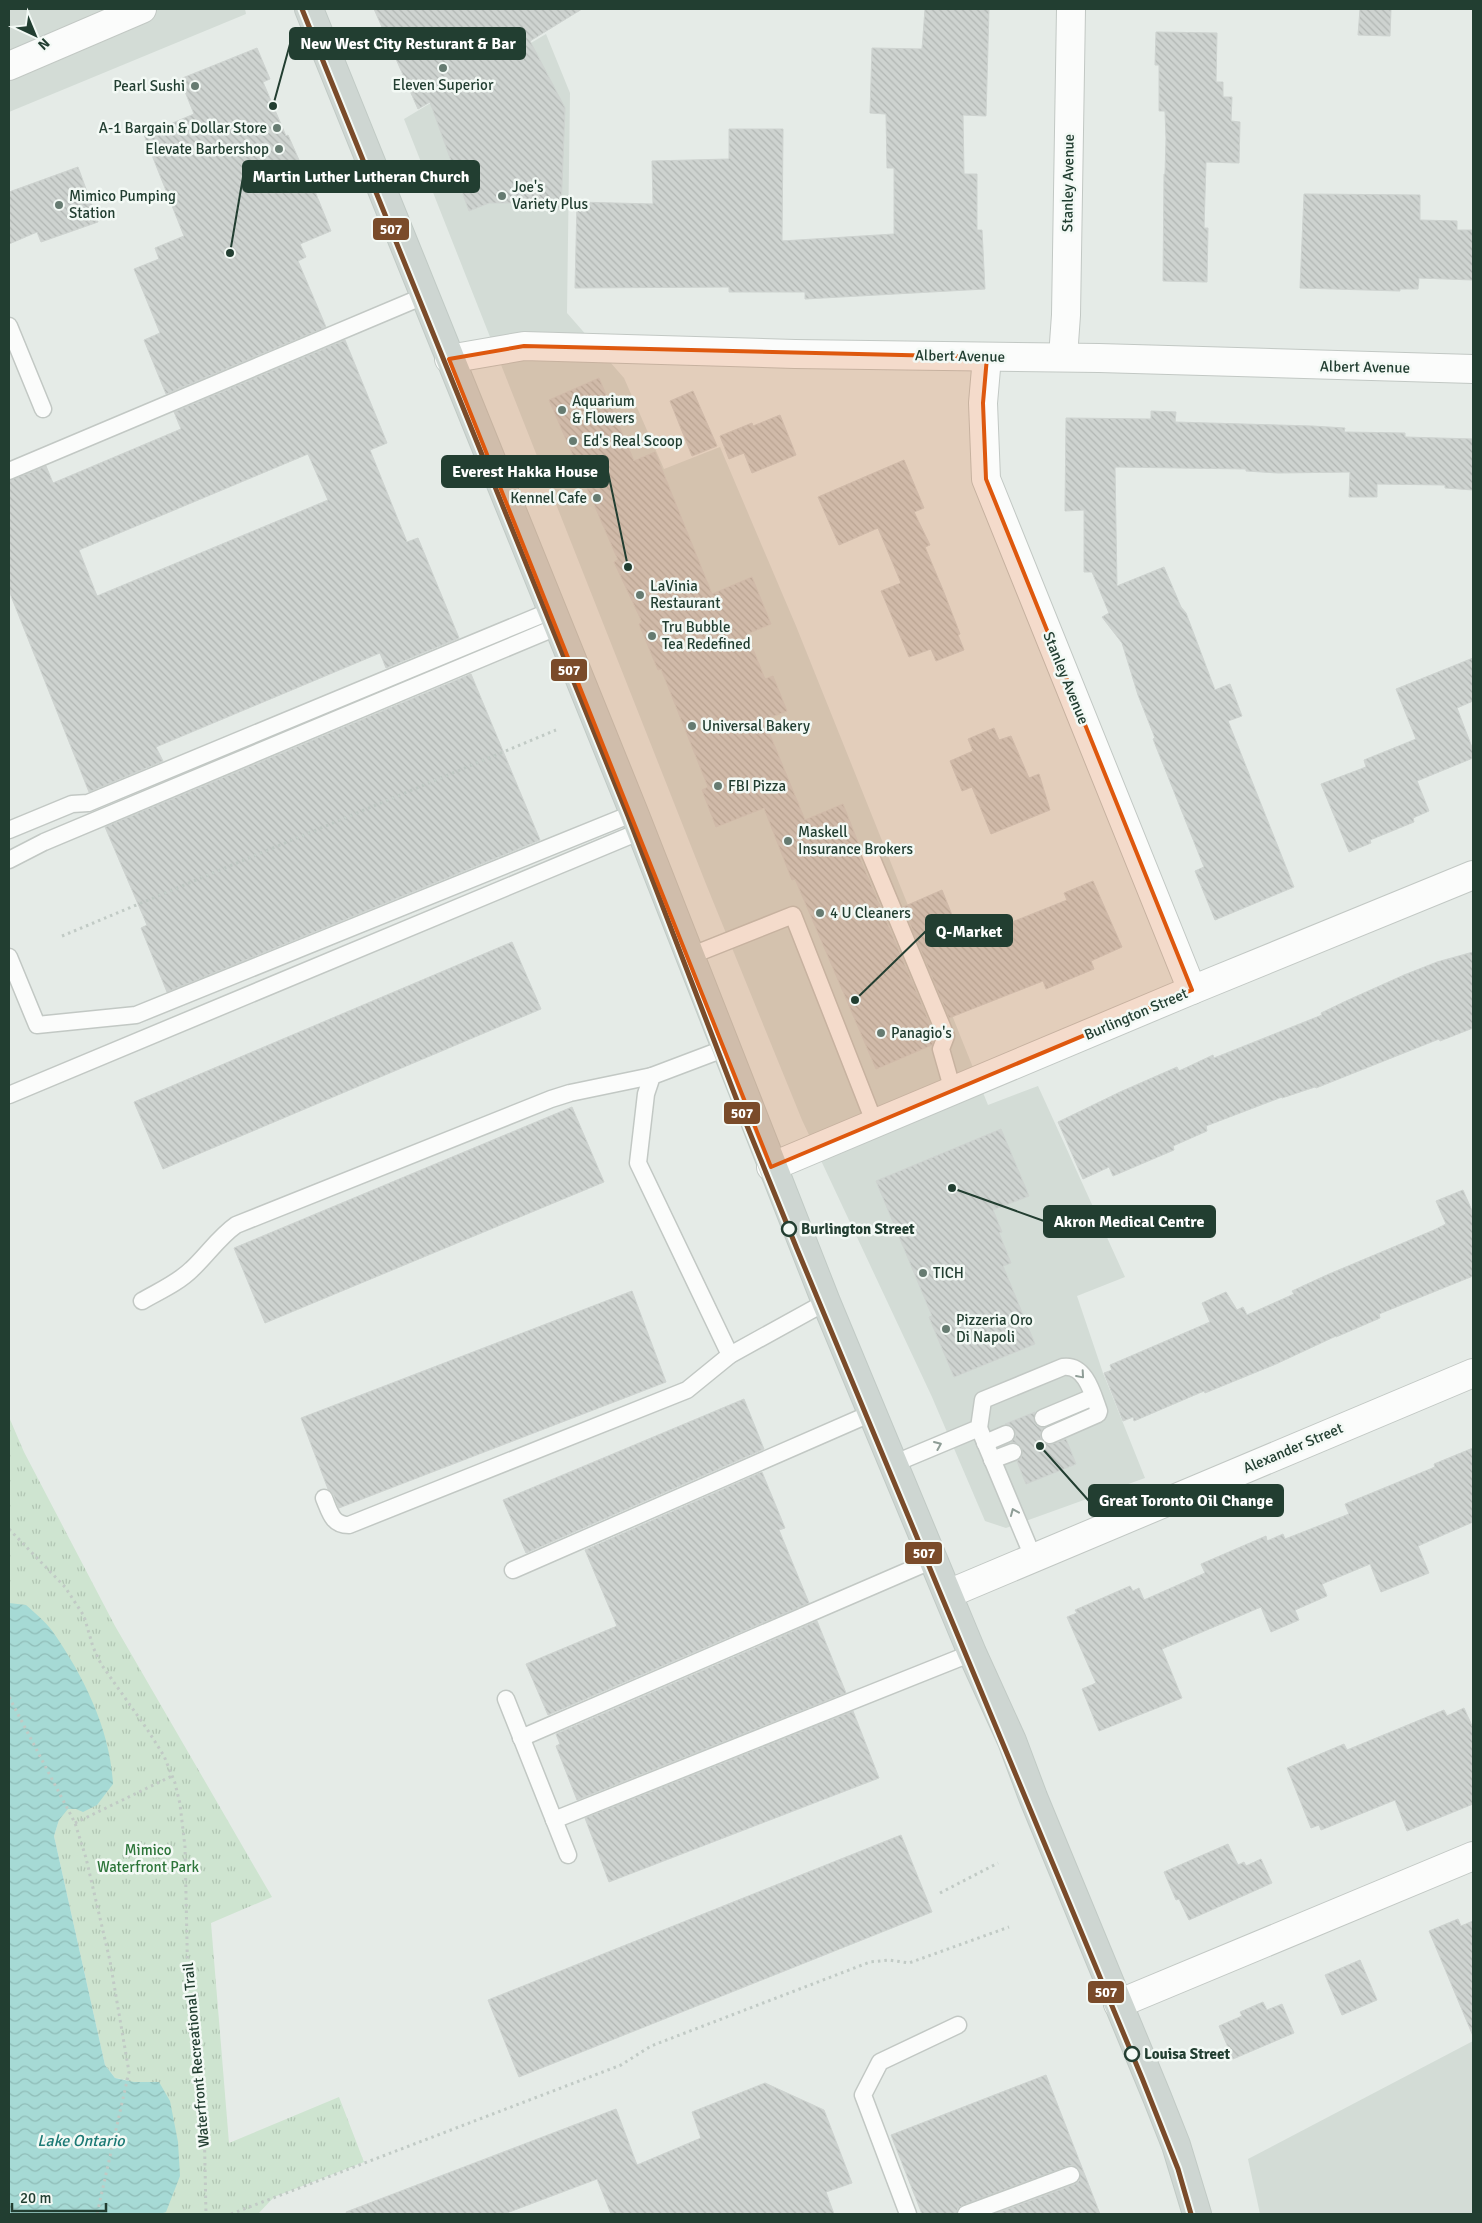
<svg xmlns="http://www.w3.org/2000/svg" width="1482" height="2223" font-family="Signika,sans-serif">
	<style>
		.built { fill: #d3dcd6 }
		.park { fill: url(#park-tufts) }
		.water { fill: url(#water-waves) }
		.building { fill: url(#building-back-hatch); stroke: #ced3d0; fill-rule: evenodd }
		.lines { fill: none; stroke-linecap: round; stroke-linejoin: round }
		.lane-casing { stroke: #c2c8c4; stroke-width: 19 }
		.street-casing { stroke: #c2c8c4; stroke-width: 30 }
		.primary-casing { stroke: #c1cac5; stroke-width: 30 }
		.path { stroke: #c1cac5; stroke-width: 3; stroke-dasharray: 2.5 4; stroke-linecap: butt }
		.lane { stroke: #fbfcfb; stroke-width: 16 }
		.street { stroke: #fbfcfb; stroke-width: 28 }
		.primary { stroke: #ced6d2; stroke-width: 28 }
		.tram-1-casing { stroke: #f3f9f5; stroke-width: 9 }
		.tram-1 { stroke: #7a4b2a; stroke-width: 5 }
		.oneway { stroke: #8e9d96 }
		.marked { fill: #de580e; fill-opacity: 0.2; stroke: #de580e; stroke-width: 4; stroke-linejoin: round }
		.poi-dot { fill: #667b71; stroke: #f3f9f5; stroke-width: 2 }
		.stop-dot { fill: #f3f9f5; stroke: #223e31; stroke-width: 2.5 }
		.labels { text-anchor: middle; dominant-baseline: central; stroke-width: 5; stroke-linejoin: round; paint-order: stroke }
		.poi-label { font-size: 15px; fill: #223e31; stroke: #f3f9f5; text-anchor: start }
		.street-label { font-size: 15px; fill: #223e31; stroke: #f3f9f5 }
		.stop-label { font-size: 15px; font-weight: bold; fill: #223e31; stroke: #f3f9f5; text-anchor: start }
		.park-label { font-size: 15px; fill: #2c7539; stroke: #f3f9f5 }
		.water-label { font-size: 16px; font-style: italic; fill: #1c7a75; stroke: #f3f9f5 }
		.leader { fill: none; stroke: #223e31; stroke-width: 2 }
		.callout-dot { fill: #223e31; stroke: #f3f9f5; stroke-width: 2 }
		.callout { fill: #223e31; stroke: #223e31; stroke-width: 2 }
		.callout-label { font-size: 16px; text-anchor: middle; font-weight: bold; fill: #fff }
		.line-badge { stroke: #f3f9f5; stroke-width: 2 }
		.badge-label { font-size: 14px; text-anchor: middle; font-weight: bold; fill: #fff }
	</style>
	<defs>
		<pattern id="park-tufts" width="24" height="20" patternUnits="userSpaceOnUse" patternTransform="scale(1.25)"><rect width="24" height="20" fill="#cee4d0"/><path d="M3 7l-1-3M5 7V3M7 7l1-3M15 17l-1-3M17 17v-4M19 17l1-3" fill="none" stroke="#b1c5b3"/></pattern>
		<pattern id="water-waves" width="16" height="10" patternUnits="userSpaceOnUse" patternTransform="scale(1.25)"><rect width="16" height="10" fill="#a6dad5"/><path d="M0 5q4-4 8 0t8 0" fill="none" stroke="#8fbcb7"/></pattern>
		<pattern id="building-back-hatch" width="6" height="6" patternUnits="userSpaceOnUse" patternTransform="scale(1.25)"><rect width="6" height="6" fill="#ced3d0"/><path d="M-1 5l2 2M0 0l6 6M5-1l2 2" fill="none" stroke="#b1b6b3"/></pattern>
	</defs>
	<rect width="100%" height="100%" fill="#e5ebe7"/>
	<g class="built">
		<path d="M 9,9 L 245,9 L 246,14 L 9,112 Z"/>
		<path d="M 546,34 L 570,93 L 567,313 L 624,378 L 664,469 L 720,447 L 796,626 L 988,1105 L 1038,1086 L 1125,1277 L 1077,1296 L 1103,1373 L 1145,1478 L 1006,1528 L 985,1521 L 932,1397 L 802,1120 L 706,884 L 404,119 Z"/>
		<path d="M 1473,2041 L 1473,2214 L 1260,2214 L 1248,2159 Z"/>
	</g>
	<path class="park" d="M 9,1417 L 24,1452 L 115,1626 L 272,1897 L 211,1923 L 229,2143 L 339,2097 L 364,2162 L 274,2197 L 258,2214 L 98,2214 L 127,2080 L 115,2078 L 105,2065 L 54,1836 L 59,1820 L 9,1698 Z"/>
	<path class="water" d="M 9,1603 L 26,1605 C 35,1613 46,1622 53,1632 C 84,1677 110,1729 113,1784 L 97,1805 L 83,1812 L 76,1809 L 68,1809 L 59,1820 L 54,1836 L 105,2065 L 115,2078 L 134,2082 L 159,2082 L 170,2101 L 178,2142 L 180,2176 L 166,2212 L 160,2214 L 9,2214 Z"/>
	<g class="building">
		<path d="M 374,9 L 582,9 L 530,41 L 565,108 L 561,210 L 542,206 L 537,203 L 489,203 L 469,211 L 430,102 L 418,109 Z"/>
		<path d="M 925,9 L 989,9 L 986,116 L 963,115 L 964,174 L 977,174 L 977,230 L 982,230 L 985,289 L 805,299 L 805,292 L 729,292 L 729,287 L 575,288 L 577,202 L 653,204 L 652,161 L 729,159 L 729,129 L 783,129 L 782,241 L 894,234 L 894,168 L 887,168 L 886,114 L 870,113 L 872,48 L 922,49 Z"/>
		<path d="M 1360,9 L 1391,9 L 1390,36 L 1358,35 Z"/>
		<path d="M 1156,32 L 1217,33 L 1216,82 L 1223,82 L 1223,97 L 1232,97 L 1231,121 L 1240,122 L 1239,163 L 1206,162 L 1204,228 L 1208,228 L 1207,282 L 1163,281 L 1164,174 L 1165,174 L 1166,139 L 1165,111 L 1159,111 L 1159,65 L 1155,65 Z"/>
		<path d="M 257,48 L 270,79 L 263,82 L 286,136 L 288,135 L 310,185 L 312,184 L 331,231 L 300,244 L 306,257 L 298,261 L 326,327 L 166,394 L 144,340 L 160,333 L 134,269 L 159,259 L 155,248 L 184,236 L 144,135 L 194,114 L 180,79 Z"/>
		<path d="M 78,167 L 98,222 L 41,242 L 37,232 L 9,244 L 9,192 Z"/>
		<path d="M 1304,194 L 1420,195 L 1420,220 L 1457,221 L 1457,230 L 1473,230 L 1473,280 L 1419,278 L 1418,289 L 1400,289 L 1400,291 L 1300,288 Z"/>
		<path d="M 345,340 L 387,443 L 370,450 L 407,542 L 418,538 L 459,638 L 386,668 L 380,653 L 156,747 L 163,761 L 89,792 L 9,591 L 9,481 L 46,466 L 53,483 L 181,429 L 174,412 ZM 308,454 L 328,500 L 97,596 L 79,550 Z"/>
		<path d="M 599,378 L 634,461 L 655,452 L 712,594 L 752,577 L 771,624 L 747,634 L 765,679 L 773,676 L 787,711 L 764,720 L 805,820 L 843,804 L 861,850 L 858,854 L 935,1036 L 932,1045 L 876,1069 L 795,879 L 792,880 L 764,808 L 716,827 L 702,790 L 708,787 L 661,669 L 658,670 L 639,624 L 642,622 L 614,562 L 618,560 L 549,400 Z"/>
		<path d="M 693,391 L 717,446 L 692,456 L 670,401 Z"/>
		<path d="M 1151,411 L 1176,412 L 1175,422 L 1312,426 L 1345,428 L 1344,432 L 1405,433 L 1405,437 L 1473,439 L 1473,490 L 1445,488 L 1445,485 L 1377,484 L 1377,497 L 1349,497 L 1350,472 L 1278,473 L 1246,471 L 1246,469 L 1115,467 L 1117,586 L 1164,567 L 1181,607 L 1186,613 L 1215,690 L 1230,684 L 1242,716 L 1228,721 L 1294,887 L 1215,920 L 1195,871 L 1204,867 L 1153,739 L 1155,738 L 1138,695 L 1122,643 L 1102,617 L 1109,613 L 1092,572 L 1084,572 L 1084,510 L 1065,511 L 1066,418 L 1151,419 Z"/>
		<path d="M 780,415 L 796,455 L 752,473 L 744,453 L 729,459 L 720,436 L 752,423 L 753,426 Z"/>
		<path d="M 904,460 L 924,508 L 914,512 L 930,545 L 925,547 L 943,590 L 960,634 L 958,635 L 964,650 L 936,661 L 931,649 L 909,657 L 881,591 L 901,583 L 878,528 L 839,545 L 818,497 Z"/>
		<path d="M 1473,658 L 1473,701 L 1457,708 L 1473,750 L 1473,758 L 1417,781 L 1429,811 L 1413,818 L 1414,822 L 1370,840 L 1371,843 L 1349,852 L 1321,784 L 1366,767 L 1364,760 L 1416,739 L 1396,689 Z"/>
		<path d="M 471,674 L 540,840 L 167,992 L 141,928 L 147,925 L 105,827 Z"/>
		<path d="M 994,728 L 999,740 L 1011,736 L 1029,778 L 1039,774 L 1050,810 L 991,834 L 972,787 L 962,791 L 950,761 L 973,751 L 968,739 Z"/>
		<path d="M 1093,881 L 1122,947 L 1091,961 L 1094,969 L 1046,989 L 1043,981 L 949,1018 L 903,907 L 942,890 L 962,940 L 997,926 L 997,928 L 1067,900 L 1064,893 Z"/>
		<path d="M 512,942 L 541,1009 L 163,1169 L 134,1102 Z"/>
		<path d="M 1473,952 L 1473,1028 L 1440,1041 L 1439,1039 L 1316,1088 L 1315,1087 L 1282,1098 L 1282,1097 L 1206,1126 L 1207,1131 L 1173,1146 L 1174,1150 L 1113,1176 L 1109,1167 L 1083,1179 L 1058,1122 L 1120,1092 L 1177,1067 L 1179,1071 L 1213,1055 L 1214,1058 L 1322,1015 L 1321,1013 L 1346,1001 L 1404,975 L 1437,962 Z"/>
		<path d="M 572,1107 L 604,1182 L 265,1323 L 234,1248 Z"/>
		<path d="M 1001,1129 L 1029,1196 L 993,1210 L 1002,1232 L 999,1233 L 1011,1263 L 1003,1266 L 1035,1344 L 954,1377 L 929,1317 L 932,1316 L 876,1181 Z"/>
		<path d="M 1463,1190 L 1473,1213 L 1473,1276 L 1379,1314 L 1380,1318 L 1336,1337 L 1336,1336 L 1276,1364 L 1205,1393 L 1204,1391 L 1134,1421 L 1133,1417 L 1123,1421 L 1104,1373 L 1112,1370 L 1110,1365 L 1210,1322 L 1202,1303 L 1226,1292 L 1237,1310 L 1243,1307 L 1247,1315 L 1294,1294 L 1292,1291 L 1329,1274 L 1434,1230 L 1446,1224 L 1436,1201 Z"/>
		<path d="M 632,1291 L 666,1382 L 339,1508 L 333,1494 L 328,1489 L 301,1418 Z"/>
		<path d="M 744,1399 L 764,1449 L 526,1553 L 503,1500 Z"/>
		<path d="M 1035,1412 L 1034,1422 L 1037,1426 L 1044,1428 L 1040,1433 L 1041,1439 L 1049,1445 L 1066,1439 L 1076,1464 L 1026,1484 L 1017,1461 L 1021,1458 L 1022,1449 L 1019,1444 L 1011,1442 L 1016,1436 L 1015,1431 L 1012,1426 L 1005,1424 Z"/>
		<path d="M 1473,1448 L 1473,1522 L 1418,1546 L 1429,1573 L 1381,1592 L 1370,1564 L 1322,1584 L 1327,1596 L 1295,1610 L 1299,1620 L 1271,1632 L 1261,1607 L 1162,1649 L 1182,1698 L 1099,1731 L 1082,1689 L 1096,1683 L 1067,1617 L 1077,1613 L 1075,1610 L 1130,1586 L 1133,1591 L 1139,1588 L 1144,1600 L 1205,1573 L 1201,1564 L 1266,1536 L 1267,1541 L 1283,1534 L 1285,1539 L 1349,1514 L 1345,1504 L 1435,1467 L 1434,1464 Z"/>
		<path d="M 762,1472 L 785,1528 L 779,1530 L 809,1603 L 548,1715 L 526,1664 L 617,1626 L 585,1550 Z"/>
		<path d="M 817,1621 L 846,1693 L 577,1800 L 556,1746 L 560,1744 L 556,1734 Z"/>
		<path d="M 1464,1708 L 1473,1728 L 1473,1804 L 1407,1831 L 1395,1800 L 1321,1830 L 1319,1825 L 1311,1828 L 1287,1768 L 1344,1744 L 1347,1750 L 1444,1710 L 1447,1716 Z"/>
		<path d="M 853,1711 L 879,1778 L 609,1882 L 585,1818 Z"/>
		<path d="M 901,1835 L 932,1912 L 519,2077 L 488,2000 Z"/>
		<path d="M 1228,1844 L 1238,1865 L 1244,1862 L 1246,1866 L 1261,1859 L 1272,1883 L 1189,1920 L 1179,1899 L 1176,1900 L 1164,1872 Z"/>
		<path d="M 1458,1919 L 1461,1926 L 1473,1921 L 1473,2036 L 1429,1931 Z"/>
		<path d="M 1360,1960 L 1377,2000 L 1342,2015 L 1325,1975 Z"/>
		<path d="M 1263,2002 L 1267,2010 L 1282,2004 L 1294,2033 L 1233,2059 L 1219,2026 L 1242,2016 L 1240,2012 Z"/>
		<path d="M 1046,2075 L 1100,2214 L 994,2214 L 1075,2184 L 1079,2181 L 1080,2172 L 1078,2168 L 1072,2165 L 963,2205 L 958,2208 L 956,2214 L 922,2214 L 891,2135 Z"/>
		<path d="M 765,2083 L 824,2110 L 852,2183 L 826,2192 L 834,2214 L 611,2214 L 597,2179 L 504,2214 L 347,2214 L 346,2212 L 616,2109 L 637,2165 L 701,2138 L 692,2112 Z"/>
	</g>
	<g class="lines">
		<defs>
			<g id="lane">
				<path d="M 9,326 L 43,409"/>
				<path d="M 9,471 L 424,296"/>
				<path d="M 9,830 L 72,804 L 88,803 L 553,610"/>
				<path d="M 870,854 L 946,1036 L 941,1049 L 953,1091"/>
				<path d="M 9,860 L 44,842 L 559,626"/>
				<path d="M 690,956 L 793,915 L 875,1124"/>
				<path d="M 9,957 L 37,1025 L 136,1015 L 634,813"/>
				<path d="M 726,1048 L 652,1076 L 646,1094 L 638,1163 L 730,1355"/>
				<path d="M 9,1095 L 641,831"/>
				<path d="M 142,1301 C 159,1291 178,1283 192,1269 C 207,1255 219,1237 236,1225 L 551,1099 L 570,1093 L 652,1076"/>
				<path d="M 1043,1418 L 1093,1397"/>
				<path d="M 979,1428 L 1033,1557"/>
				<path d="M 985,1443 L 1006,1434"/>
				<path d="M 992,1460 L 1013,1452"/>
				<path d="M 893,1464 L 979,1428 L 983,1400 L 1063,1367 C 1086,1364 1093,1395 1099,1411 L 1098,1414 L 1050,1435"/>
				<path d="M 324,1498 C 330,1512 332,1525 349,1525 L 687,1390 L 730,1355 L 826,1302"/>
				<path d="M 513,1570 L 872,1413"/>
				<path d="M 506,1699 L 568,1855"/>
				<path d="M 521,1738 L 933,1560"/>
				<path d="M 554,1820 L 972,1653"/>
				<path d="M 908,2214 L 863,2095 L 880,2062 L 958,2025"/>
				<path d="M 966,2214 L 1071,2175"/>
			</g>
			<g id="street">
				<path d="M 9,66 L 142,9"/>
				<path d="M 987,357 L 983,403 L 986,479 L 1192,990"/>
				<path d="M 1063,357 L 1066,315 L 1071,9"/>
				<path d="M 449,359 L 524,346 L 795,354 L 1099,358 L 1473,369"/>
				<path d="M 771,1167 L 1192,990 L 1473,875"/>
				<path d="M 948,1594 L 1473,1373"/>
				<path d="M 1118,2004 L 1473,1856"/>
			</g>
			<path id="primary" d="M 309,9 L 634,813 L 826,1302 L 972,1653 L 1012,1741 L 1033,1797 L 1157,2097 L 1176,2145 L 1197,2214"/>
		</defs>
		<use href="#lane" class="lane-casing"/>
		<use href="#street" class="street-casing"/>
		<use href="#primary" class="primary-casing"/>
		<g class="path">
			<path d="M 62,936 L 556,730"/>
			<path d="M 9,1529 L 65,1587 L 84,1616 L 93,1647 L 101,1664 L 147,1729 L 164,1756 L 175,1783 L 180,1804 L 185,1847 L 188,1990 L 204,2119 L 206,2214"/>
			<path d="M 9,1697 L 75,1823 L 86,1858 L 110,1961 L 129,2072 L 97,2214"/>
			<path d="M 75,1823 L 172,1776"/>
			<path d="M 940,1893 L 998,1863"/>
			<path d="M 231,2214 L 621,2065 L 651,2046 L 870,1962 L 889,1960 L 909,1963 L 1009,1927"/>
		</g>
		<use href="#lane" class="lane"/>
		<use href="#street" class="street"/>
		<use href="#primary" class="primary"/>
		<defs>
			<path id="tram-1" d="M 302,9 L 628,816 L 741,1111 L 797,1249 L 1142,2078 L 1178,2169 L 1191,2214"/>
		</defs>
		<use href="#tram-1" class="tram-1-casing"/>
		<use href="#tram-1" class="tram-1"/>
	</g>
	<defs><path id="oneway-chevron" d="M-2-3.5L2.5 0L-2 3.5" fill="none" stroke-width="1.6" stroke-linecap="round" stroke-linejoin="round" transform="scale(1.25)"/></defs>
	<g class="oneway">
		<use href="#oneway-chevron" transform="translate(1081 1375) rotate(49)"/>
		<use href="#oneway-chevron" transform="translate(938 1445) rotate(-23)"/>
		<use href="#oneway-chevron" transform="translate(1014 1512) rotate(-113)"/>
	</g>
	<path class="marked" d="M 524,346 L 987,357 L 983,403 L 986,479 L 1192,990 L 771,1167 L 449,359 Z"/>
	<g class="poi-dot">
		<circle cx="443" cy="68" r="5"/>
		<circle cx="195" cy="86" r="5"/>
		<circle cx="277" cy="128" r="5"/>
		<circle cx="279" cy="149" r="5"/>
		<circle cx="502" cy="196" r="5"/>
		<circle cx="59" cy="205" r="5"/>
		<circle cx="562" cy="410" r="5"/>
		<circle cx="573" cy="441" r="5"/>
		<circle cx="597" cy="498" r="5"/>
		<circle cx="640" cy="595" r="5"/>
		<circle cx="652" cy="636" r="5"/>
		<circle cx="692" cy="726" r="5"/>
		<circle cx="718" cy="786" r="5"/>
		<circle cx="788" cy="841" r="5"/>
		<circle cx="820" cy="913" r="5"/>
		<circle cx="881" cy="1033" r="5"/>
		<circle cx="923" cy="1273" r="5"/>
		<circle cx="946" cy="1329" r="5"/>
	</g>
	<g class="stop-dot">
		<circle cx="789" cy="1229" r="7"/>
		<circle cx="1132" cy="2054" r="7"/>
	</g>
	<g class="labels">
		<g class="poi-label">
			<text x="443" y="85" text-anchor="middle">Eleven Superior</text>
			<text x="185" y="86" text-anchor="end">Pearl Sushi</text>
			<text x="267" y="128" text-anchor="end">A-1 Bargain &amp; Dollar Store</text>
			<text x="269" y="149" text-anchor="end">Elevate Barbershop</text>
			<text x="512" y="187">Joe's<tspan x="512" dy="17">Variety Plus</tspan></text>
			<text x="69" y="196">Mimico Pumping<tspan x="69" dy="17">Station</tspan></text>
			<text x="572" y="401">Aquarium<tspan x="572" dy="17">&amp; Flowers</tspan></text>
			<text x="583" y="441">Ed's Real Scoop</text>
			<text x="587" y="498" text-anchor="end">Kennel Cafe</text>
			<text x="650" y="586">LaVinia<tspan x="650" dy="17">Restaurant</tspan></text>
			<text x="662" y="627">Tru Bubble<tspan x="662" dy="17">Tea Redefined</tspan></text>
			<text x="702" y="726">Universal Bakery</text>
			<text x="728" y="786">FBI Pizza</text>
			<text x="798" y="832">Maskell<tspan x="798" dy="17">Insurance Brokers</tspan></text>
			<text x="830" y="913">4 U Cleaners</text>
			<text x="891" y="1033">Panagio's</text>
			<text x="933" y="1273">TICH</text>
			<text x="956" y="1320">Pizzeria Oro<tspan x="956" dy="17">Di Napoli</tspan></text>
		</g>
		<g class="street-label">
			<text transform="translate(1068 183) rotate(-89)">Stanley Avenue</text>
			<text transform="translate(960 356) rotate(1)">Albert Avenue</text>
			<text transform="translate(1365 367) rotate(1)">Albert Avenue</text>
			<text transform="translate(1066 678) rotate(68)">Stanley Avenue</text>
			<text transform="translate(1136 1014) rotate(-23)">Burlington Street</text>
			<text transform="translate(1293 1448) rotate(-23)">Alexander Street</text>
			<text transform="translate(196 2055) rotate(-95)">Waterfront Recreational Trail</text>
		</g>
		<g class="stop-label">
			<text x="801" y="1229">Burlington Street</text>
			<text x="1144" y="2054">Louisa Street</text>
		</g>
		<g class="park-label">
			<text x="148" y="1850">Mimico<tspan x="148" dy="17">Waterfront Park</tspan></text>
		</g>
		<g class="water-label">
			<text x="81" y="2141">Lake Ontario</text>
		</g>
	</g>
	<path class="leader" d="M273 106L290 44M230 253L243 177M628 567L608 472M855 1000L926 931M952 1188L1044 1221M1040 1446L1089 1501"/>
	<g class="callout-dot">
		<circle cx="273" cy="106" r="5"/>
		<circle cx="230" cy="253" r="5"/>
		<circle cx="628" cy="567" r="5"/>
		<circle cx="855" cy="1000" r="5"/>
		<circle cx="952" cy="1188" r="5"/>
		<circle cx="1040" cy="1446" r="5"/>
	</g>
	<g class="callout">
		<rect x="290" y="28" width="235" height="31" rx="5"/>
		<rect x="243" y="161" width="236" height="31" rx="5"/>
		<rect x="442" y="456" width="166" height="31" rx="5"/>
		<rect x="926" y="915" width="86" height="31" rx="5"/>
		<rect x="1044" y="1206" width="171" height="31" rx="5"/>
		<rect x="1089" y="1485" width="194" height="31" rx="5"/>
	</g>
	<g class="callout-label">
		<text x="408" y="49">New West City Resturant &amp; Bar</text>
		<text x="361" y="182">Martin Luther Lutheran Church</text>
		<text x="525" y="477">Everest Hakka House</text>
		<text x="969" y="937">Q-Market</text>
		<text x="1129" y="1227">Akron Medical Centre</text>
		<text x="1186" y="1506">Great Toronto Oil Change</text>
	</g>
	<g class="line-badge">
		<rect x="372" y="217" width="38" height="24" rx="5" fill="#7a4b2a"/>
		<rect x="550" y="658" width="38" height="24" rx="5" fill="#7a4b2a"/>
		<rect x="723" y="1101" width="38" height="24" rx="5" fill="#7a4b2a"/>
		<rect x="904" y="1541" width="39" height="24" rx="5" fill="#7a4b2a"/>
		<rect x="1087" y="1980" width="38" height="24" rx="5" fill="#7a4b2a"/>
	</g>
	<g class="badge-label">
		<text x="391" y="234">507</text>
		<text x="569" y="675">507</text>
		<text x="742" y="1118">507</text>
		<text x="924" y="1558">507</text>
		<text x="1106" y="1997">507</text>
	</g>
	<rect width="1482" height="2223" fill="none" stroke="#223e31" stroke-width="20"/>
	<g transform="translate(35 35) rotate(136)" stroke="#f3f9f5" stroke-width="4" paint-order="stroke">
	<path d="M0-4L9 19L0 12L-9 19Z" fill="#223e31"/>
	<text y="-8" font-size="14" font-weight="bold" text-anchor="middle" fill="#223e31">N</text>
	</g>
	<path d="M12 2203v8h94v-8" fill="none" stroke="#223e31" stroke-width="2.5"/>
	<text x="20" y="2203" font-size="15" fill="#223e31" stroke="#f3f9f5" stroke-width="4" paint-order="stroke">20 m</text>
</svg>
